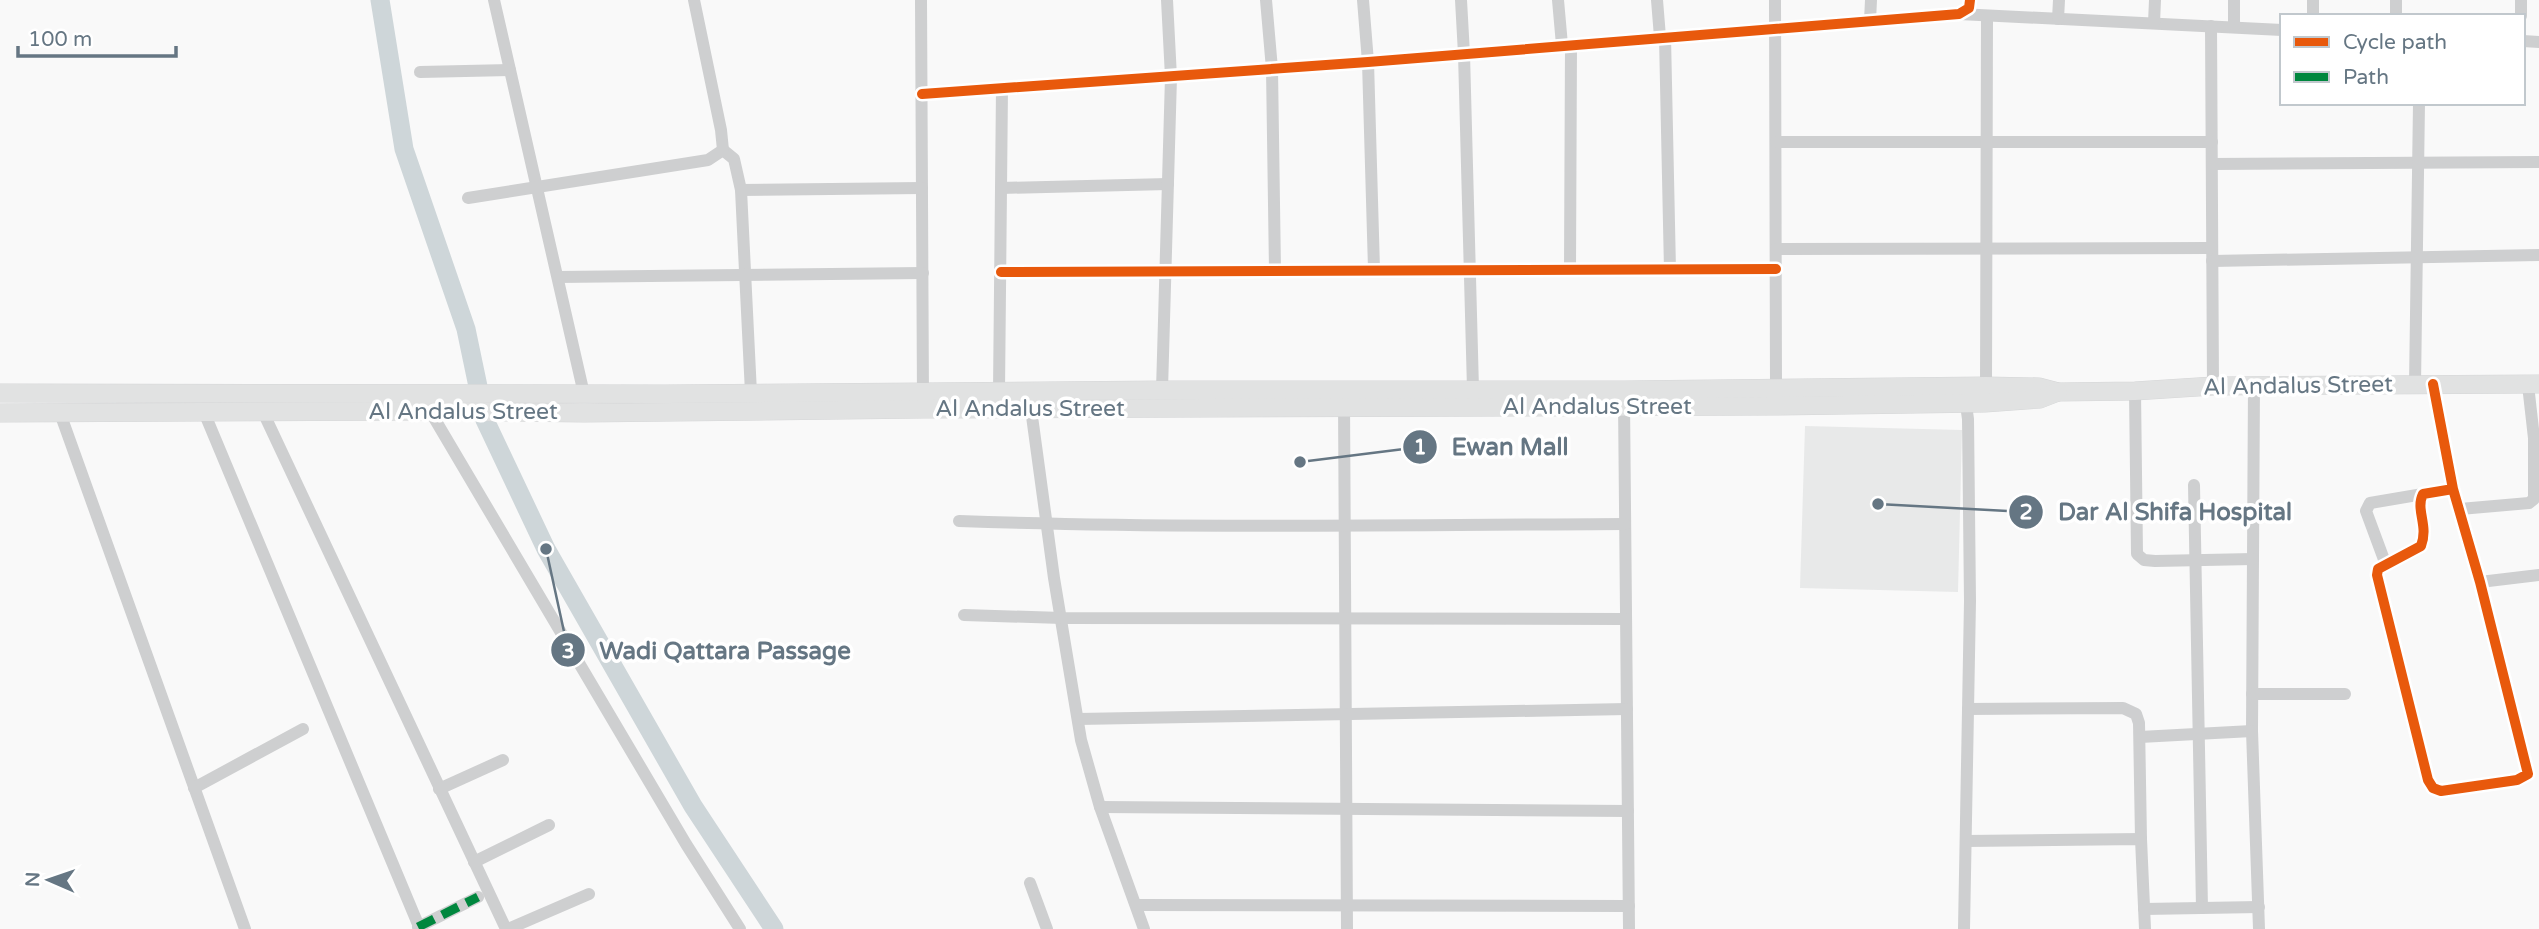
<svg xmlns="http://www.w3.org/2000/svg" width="2539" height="929" font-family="'Varela Round',sans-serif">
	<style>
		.built { fill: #e8e9e9 }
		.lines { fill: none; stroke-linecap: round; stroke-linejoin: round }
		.river { stroke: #ced6d9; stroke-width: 19 }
		.secondary-casing { stroke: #d5d6d7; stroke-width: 19 }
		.minor { stroke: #cecfd0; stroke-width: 12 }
		.secondary { stroke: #e1e2e2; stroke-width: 18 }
		.quiet { stroke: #00873e; stroke-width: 9; stroke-dasharray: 18 9; stroke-linecap: butt }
		.cycleway-casing { stroke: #fff; stroke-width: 15 }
		.cycleway { stroke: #e8590c; stroke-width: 10 }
		.labels { text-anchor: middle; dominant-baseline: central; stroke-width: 7; stroke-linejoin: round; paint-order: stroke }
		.street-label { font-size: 23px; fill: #657683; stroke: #fff }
		.leader { fill: none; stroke: #657683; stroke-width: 2.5 }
		.callout-dot { fill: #657683; stroke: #fff; stroke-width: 2.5 }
		.mark-label { font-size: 21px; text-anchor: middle; font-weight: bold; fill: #fff }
		.callout-label { font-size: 24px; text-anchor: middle; font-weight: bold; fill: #657683; stroke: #fff; stroke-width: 7; stroke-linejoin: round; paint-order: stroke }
	</style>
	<rect width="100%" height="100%" fill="#f9f9f9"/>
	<path class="built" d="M 1805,426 L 1962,430 L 1958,592 L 1800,588 Z"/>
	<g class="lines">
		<path class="river" d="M 380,0 L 404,149 L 466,329 L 485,420 L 546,549 L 693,806 L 774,929"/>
		<defs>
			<g id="secondary">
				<path d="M 0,393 L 665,394 L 1162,390 L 1624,390 L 1986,386 L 2039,387 L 2058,392 L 2135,391 L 2213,386 L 2539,384"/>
				<path d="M 0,413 L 430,411 L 584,413 L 923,409 L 1775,406 L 1985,403 L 2040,399 L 2058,392"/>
			</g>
		</defs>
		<use href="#secondary" class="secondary-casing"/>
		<g class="minor">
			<path d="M 494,0 L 584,394"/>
			<path d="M 921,0 L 923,399"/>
			<path d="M 1266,0 L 1272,69 L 1275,271"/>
			<path d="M 1363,0 L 1368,62 L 1374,269"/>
			<path d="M 1461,0 L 1464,54 L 1473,389"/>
			<path d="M 1558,0 L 1562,45"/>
			<path d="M 1657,0 L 1660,37"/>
			<path d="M 1775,0 L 1776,388"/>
			<path d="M 2521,0 L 2521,16"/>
			<path d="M 1959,14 L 2282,30"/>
			<path d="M 2313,16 L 2313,0"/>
			<path d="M 2396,16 L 2396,0"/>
			<path d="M 2058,19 L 2059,0"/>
			<path d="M 1870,21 L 1871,0"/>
			<path d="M 2154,23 L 2155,0"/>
			<path d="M 2211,26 L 2213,386"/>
			<path d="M 2234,27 L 2234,0"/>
			<path d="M 1665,37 L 1670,270"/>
			<path d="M 2523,41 L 2539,42"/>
			<path d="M 420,72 L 510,70"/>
			<path d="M 922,94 L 1368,62 L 1959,14 L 1969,8 L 1970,0"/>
			<path d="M 1776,142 L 2212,142"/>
			<path d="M 723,150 L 734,159 L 741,190 L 751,393"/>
			<path d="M 2212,164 L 2539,162"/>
			<path d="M 1001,188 L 1168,184"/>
			<path d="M 741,190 L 922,188"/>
			<path d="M 468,198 L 708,160 L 723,150 L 721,130 L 694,0"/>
			<path d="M 1776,249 L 2212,248"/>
			<path d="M 2212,261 L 2539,255"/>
			<path d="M 1570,270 L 1571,45"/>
			<path d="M 1001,272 L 1776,269"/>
			<path d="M 558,277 L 923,273"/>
			<path d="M 2433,384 L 2453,489 L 2480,582 L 2528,774 L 2517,780 L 2441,791 L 2433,788 L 2428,780 L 2377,575 L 2378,569 L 2421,546 C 2429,525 2415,510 2423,494 L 2453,489"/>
			<path d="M 2254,385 L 2252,731 L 2259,929"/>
			<path d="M 2415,385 L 2419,103"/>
			<path d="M 1986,386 L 1987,16"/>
			<path d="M 1162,390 L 1171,77 L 1167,0"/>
			<path d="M 999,391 L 1002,88"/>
			<path d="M 2135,391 L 2137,554 L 2144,560 L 2155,561 L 2253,559"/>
			<path d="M 1344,401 L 1347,929"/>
			<path d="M 1624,401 L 1629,929"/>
			<path d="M 1031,409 L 1054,578 L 1081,740 L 1100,807 L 1144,929"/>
			<path d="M 430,411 L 686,844 L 740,929"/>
			<path d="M 204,412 L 420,929"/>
			<path d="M 263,412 L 506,929"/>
			<path d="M 60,413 L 245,929"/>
			<path d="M 2194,485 L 2202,908"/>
			<path d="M 2460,509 L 2529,503 L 2534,499 L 2534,438 L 2528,385"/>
			<path d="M 959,521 C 1181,529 1403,525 1625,524"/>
			<path d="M 2386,565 L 2366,511 L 2370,503 L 2423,494"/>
			<path d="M 2480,582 L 2539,575"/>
			<path d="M 964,615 L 1062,618 L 1626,619"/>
			<path d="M 2252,694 L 2345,694"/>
			<path d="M 1968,709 L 2123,708 L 2136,714 L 2139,723 L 2141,839"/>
			<path d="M 1078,719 L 1627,709"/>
			<path d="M 2140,737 L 2252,731"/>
			<path d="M 194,788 L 303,729"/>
			<path d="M 439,789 L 503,760"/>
			<path d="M 1100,807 L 1628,811"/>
			<path d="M 1966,841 L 2141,839 L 2145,929"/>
			<path d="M 474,862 L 549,825"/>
			<path d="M 1030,883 L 1047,929"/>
			<path d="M 1136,905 L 1629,906"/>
			<path d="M 2144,909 L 2259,907"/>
			<path d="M 418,927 L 478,897"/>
			<path d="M 508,929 L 589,894"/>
			<path d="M 1964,929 L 1970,601 L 1968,419 L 1965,398"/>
		</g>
		<use href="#secondary" class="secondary"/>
		<path class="quiet" d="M 418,927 L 478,897"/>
		<defs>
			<g id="cycleway">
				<path d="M 922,94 L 1368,62 L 1959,14 L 1969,8 L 1970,0"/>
				<path d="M 1001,272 L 1776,269"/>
				<path d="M 2433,384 L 2453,489 L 2480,582 L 2528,774 L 2517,780 L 2441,791 L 2433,788 L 2428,780 L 2377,575 L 2378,569 L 2421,546 C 2429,525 2415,510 2423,494 L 2453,489"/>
			</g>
		</defs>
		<use href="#cycleway" class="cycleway-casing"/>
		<use href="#cycleway" class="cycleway"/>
	</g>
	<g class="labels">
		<g class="street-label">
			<text transform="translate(2298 386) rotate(-1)">Al Andalus Street</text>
			<text x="1597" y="407">Al Andalus Street</text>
			<text x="1030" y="409">Al Andalus Street</text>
			<text x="463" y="412">Al Andalus Street</text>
		</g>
	</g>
	<path class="leader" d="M1300 462L1420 447M1878 504L2026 512M546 549L568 650"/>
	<g class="callout-dot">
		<circle cx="1300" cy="462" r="7"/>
		<circle cx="1878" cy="504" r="7"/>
		<circle cx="546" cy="549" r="7"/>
		<circle cx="1420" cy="447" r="18"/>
		<circle cx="2026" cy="512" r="18"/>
		<circle cx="568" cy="650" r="18"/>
	</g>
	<g class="mark-label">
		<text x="1420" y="454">1</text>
		<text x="2026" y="519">2</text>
		<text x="568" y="658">3</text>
	</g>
	<g class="callout-label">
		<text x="1510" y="455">Ewan Mall</text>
		<text x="2175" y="520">Dar Al Shifa Hospital</text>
		<text x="725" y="659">Wadi Qattara Passage</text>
	</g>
	<rect x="2280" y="14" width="245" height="91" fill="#ffffff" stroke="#c1c8cd" stroke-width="2"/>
	<rect x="2294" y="37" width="35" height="10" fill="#e8590c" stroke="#c1c8cd" stroke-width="2"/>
	<text x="2343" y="49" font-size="21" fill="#657683">Cycle path</text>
	<rect x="2294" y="72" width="35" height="10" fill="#00873e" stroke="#c1c8cd" stroke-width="2"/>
	<text x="2343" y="84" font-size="21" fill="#657683">Path</text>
	<g transform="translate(49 880) rotate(272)" stroke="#ffffff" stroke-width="5" paint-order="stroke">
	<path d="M0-5L12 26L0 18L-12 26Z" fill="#657683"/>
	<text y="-10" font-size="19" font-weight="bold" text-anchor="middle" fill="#657683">N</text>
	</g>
	<path d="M18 46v10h158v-10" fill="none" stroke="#657683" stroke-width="3.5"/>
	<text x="28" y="46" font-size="21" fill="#657683" stroke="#ffffff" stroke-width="5" paint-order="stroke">100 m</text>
</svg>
